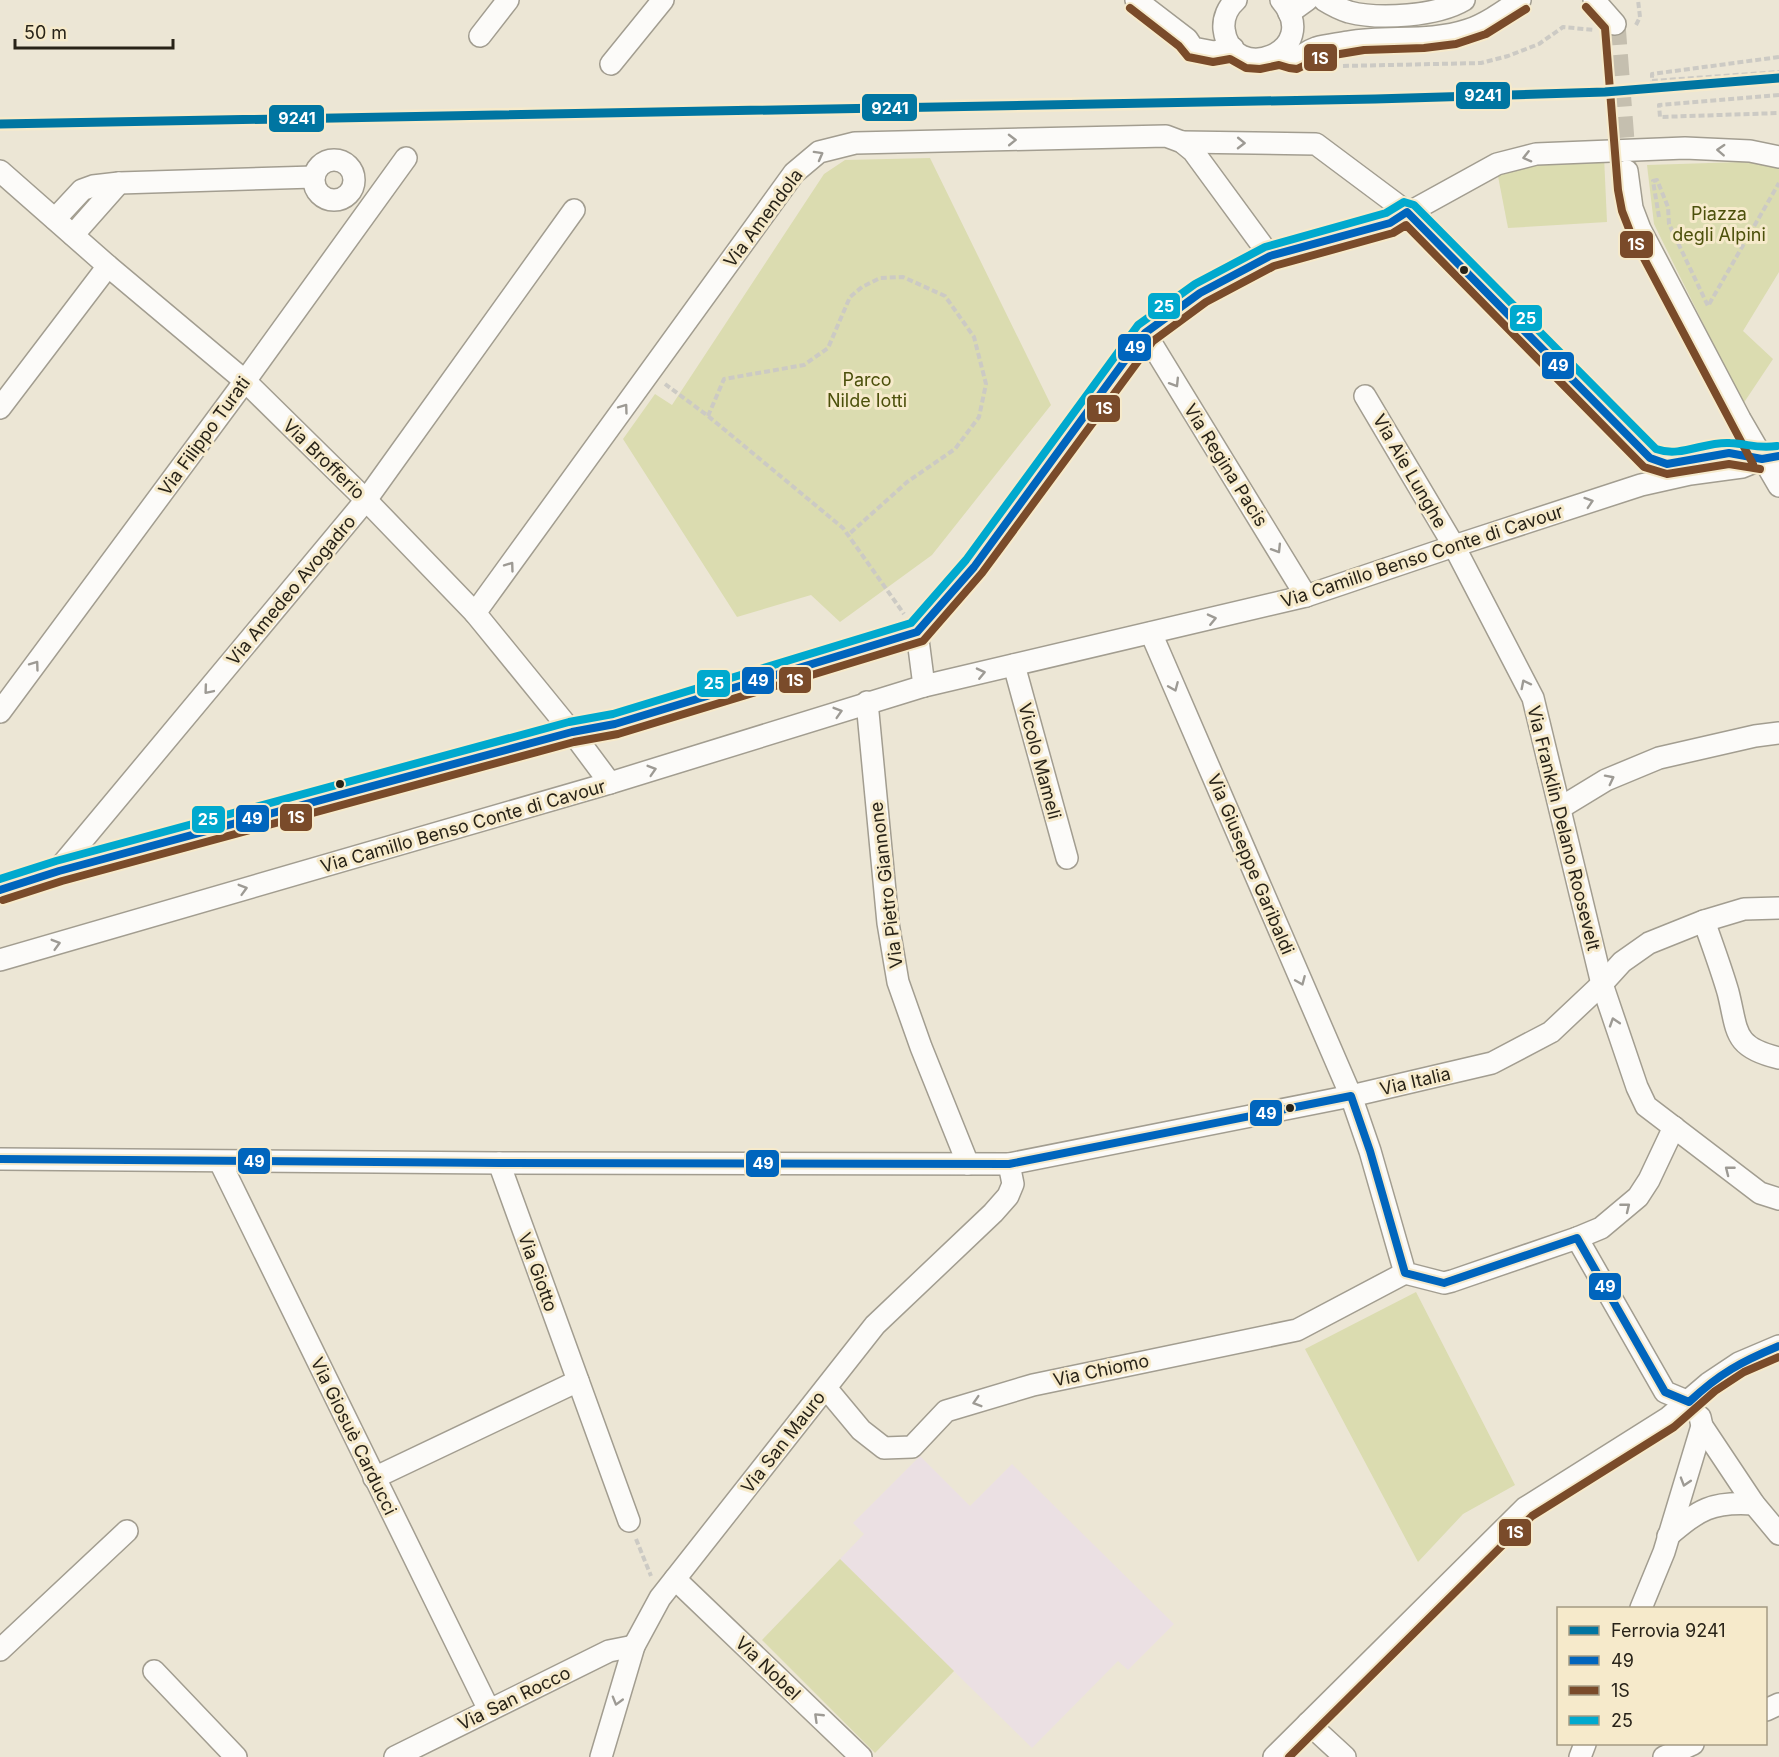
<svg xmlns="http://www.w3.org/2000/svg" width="1779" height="1757" font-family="Inter,sans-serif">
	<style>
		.education { fill: #ebe0e3 }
		.green { fill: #dbdcb0 }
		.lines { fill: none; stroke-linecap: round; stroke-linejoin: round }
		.minor-tunnel { stroke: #c5bfaf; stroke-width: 21; stroke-dasharray: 21 10; stroke-linecap: butt }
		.minor-casing { stroke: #a29d90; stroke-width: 24 }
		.path { stroke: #cccac4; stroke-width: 4; stroke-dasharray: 6 3; stroke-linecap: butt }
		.minor { stroke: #fcfbf9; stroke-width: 21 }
		.bus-1-casing { stroke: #f6eacb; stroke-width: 12 }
		.bus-2-casing { stroke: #f6eacb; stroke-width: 12 }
		.bus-3-casing { stroke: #f6eacb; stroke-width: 12 }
		.bus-1 { stroke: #0065bd; stroke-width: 8 }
		.bus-2 { stroke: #7a4b2a; stroke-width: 8 }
		.bus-3 { stroke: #00a9ce; stroke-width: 8 }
		.rail-1-casing { stroke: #f6eacb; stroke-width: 14 }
		.rail-1 { stroke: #0075a1; stroke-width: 9 }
		.oneway { stroke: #9d9a94 }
		.bus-dot { fill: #282318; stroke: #f6eacb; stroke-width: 2 }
		.labels { text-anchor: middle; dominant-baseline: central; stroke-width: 6; stroke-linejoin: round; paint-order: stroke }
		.park-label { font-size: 18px; fill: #4c500b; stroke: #f6eacb }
		.street-label { font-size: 18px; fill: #282318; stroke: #f6eacb }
		.line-badge { stroke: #f6eacb; stroke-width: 2 }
		.badge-label { font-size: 16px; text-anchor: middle; font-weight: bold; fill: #fff }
	</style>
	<rect width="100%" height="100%" fill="#ece6d5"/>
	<path class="education" d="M 920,1456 L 970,1506 L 1012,1464 L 1174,1624 L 1128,1670 L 1118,1661 L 1032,1748 L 840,1559 L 864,1534 L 853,1523 Z"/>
	<g class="green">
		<path d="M 1604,156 L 1607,222 L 1508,228 L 1497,171 L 1551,160 Z"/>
		<path d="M 930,158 L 1051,405 L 932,555 L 840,622 L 811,595 L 737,617 L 623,439 L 655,394 L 672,405 L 824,174 L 845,160 Z"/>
		<path d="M 1773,161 L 1779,164 L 1779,272 L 1743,331 L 1773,359 L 1743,404 L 1654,224 L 1647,165 Z"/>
		<path d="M 1416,1292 L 1515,1485 L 1463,1514 L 1418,1562 L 1305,1349 Z"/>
		<path d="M 840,1559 L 954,1671 L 875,1753 L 762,1640 Z"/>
	</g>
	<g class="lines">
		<path class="minor-tunnel" d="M 1615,24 L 1626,167"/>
		<defs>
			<g id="minor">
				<path d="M 1136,0 L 1187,39 L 1193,48 L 1214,52 L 1233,48"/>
				<path d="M 1236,0 C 1228,7 1223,18 1224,29 C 1231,87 1325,52 1281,0"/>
				<path d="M 1324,0 C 1332,5 1340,9 1349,12 C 1380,20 1437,16 1464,0"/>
				<path d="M 1594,0 L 1615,24"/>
				<path d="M 1289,13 L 1307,0"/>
				<path d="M 480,36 L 508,0"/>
				<path d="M 1279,53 C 1299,65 1299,54 1316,48 C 1326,45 1338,44 1348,42 C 1388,35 1429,43 1468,30 C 1486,24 1504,11 1520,0"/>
				<path d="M 611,64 L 663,0"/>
				<path d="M 1182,142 L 1316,144 L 1407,212 L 1650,458 L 1667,464 L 1729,453 L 1759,458"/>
				<circle cx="334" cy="180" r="20"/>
				<path d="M 0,171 L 108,266 L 245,381 L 366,500 L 475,613 L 572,732 L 610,783"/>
				<path d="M 1627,171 L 1632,208 L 1640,229 L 1740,419 L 1779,486"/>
				<path d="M 55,219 L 82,190 L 93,186 L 119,183 L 314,177"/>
				<path d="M 73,235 L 119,183"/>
				<path d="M 1145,333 L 1306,596"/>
				<path d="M 1365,396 L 1454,546 L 1533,698 L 1602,984 L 1637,1087 L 1646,1106 L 1760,1193 L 1779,1199"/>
				<path d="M 0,408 L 108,266"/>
				<path d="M 475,613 L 794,173 L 819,152 L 855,143 L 1166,136 L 1182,142 L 1193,151 L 1270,256"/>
				<path d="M 1151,633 L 1351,1096 L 1370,1151 L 1405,1273 L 1444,1283 L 1452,1281 L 1577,1238 L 1601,1228 L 1638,1197 L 1649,1180 L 1674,1127"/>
				<path d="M 1014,665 L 1067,858"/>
				<path d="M 924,686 L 1306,596 L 1454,546 L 1641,485 L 1690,474 L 1742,467 L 1762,459 L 1779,456"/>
				<path d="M 867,702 L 888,923 L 898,982 L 921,1047 L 968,1164"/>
				<path d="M 0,712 L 245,381 L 406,158"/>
				<path d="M 1560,808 L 1606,780 L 1659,758 L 1755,736 L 1779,733"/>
				<path d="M 56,872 L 366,500 L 574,210"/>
				<path d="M 0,890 L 59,871 L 572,732 L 615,724 L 917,632 L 974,567 L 1145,333 L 1200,293 L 1233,274 L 1270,256 L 1390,223 L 1497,164 L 1536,154 L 1685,148 L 1750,151 L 1779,157"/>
				<path d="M 1704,921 C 1712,944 1721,968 1728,992 C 1738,1031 1732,1047 1779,1058"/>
				<path d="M 0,960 L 610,783 L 924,686 L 917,632"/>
				<path d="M 0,1159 L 499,1163 L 1009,1164 L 1351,1096 L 1492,1063 L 1551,1032 L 1602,984 L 1622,962 L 1649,943 L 1704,921 L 1744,909 L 1779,908"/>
				<path d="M 220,1162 L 489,1710"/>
				<path d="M 499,1163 L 629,1521"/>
				<path d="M 1577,1238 L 1665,1392 L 1689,1402"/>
				<path d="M 826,1388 L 861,1430 L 884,1448 L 912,1447 L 946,1411 L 1033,1385 L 1297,1330 L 1405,1273"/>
				<path d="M 1700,1417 L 1702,1426 L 1754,1504 L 1779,1534"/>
				<path d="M 374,1478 L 578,1381"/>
				<path d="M 1668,1536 C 1699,1510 1711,1501 1754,1504"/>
				<path d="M 675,1579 L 861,1757"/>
				<path d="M 1641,1608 L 1664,1552 L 1702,1426"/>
				<path d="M 0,1650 L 127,1531"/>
				<path d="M 154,1671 L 236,1757"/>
				<path d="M 1766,1710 L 1779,1704"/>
				<path d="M 1308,1723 L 1345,1757"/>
				<path d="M 395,1757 L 609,1651 L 634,1646"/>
				<path d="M 601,1757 L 634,1646 L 660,1598 L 875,1325 L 993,1213 L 1008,1196 L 1013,1184 L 1009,1164"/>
				<path d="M 1274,1757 L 1525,1508 L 1668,1418 L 1709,1383 L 1739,1363 L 1779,1346"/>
				<path d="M 1580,1757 L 1585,1744"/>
				<path d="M 1664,1757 L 1693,1744"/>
			</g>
		</defs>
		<use href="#minor" class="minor-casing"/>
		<g class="path">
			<path d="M 1636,25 L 1640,17 L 1638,0"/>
			<path d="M 1779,57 L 1652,74 L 1652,81 L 1779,72"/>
			<path d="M 1343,66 L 1481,63 L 1508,56 L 1539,44 L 1563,27 L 1594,30"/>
			<path d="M 1779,95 L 1659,105 L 1660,117 L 1779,113"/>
			<path d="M 1659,217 L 1653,181 L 1657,180 L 1668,207 L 1669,224 L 1708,306 L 1779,183"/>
			<path d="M 665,384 L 708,416 L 843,528 L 904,614"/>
			<path d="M 708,416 L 724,379 L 804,365 L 828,348 L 850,297 L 862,287 L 880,278 L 903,277 L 945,296 L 974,337 L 986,384 L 979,417 L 955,449 L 907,482 L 848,535"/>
			<path d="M 636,1539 L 651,1576"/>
		</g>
		<use href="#minor" class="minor"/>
		<defs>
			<g id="bus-1">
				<path d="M 0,890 L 59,871 L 572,732 L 615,724 L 917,632 L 974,567 L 1145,333 L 1200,293 L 1270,256 L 1390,223 L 1407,212 L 1650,458 L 1667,464 L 1729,453 L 1762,459 L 1779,456"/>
				<path d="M 0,1159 L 499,1163 L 1009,1164 L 1351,1096 L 1370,1151 L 1405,1273 L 1444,1283 L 1577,1238 L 1665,1392 L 1689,1402 C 1720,1373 1741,1362 1779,1346"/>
			</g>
			<g id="bus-2">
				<path d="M 1586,7 L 1605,28 L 1618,190 L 1622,211 L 1631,234 L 1753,464"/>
				<path d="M 1130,8 L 1179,46 L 1188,57 L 1213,62 L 1230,59 L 1246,68 L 1260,69 L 1279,65 L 1289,68 L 1297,69 L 1322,57 L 1364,50 L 1424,48 L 1456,44 L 1486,34 L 1526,9"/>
				<path d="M 3,900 L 62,881 L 574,742 L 618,734 L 923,641 L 982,573 L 1153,341 L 1206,302 L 1274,266 L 1393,233 L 1406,225 L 1644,467 L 1667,474 L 1729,464 L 1760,469"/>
				<path d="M 1289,1757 L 1532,1516 L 1674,1427 L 1715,1391 L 1744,1372 L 1779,1357"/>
			</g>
			<path id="bus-3" d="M 0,879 L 56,861 L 569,722 L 613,714 L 911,623 L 966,560 L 1138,325 L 1195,284 L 1265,247 L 1386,213 L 1404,202 L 1414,205 L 1656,449 C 1681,458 1705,441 1730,443 C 1749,444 1757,449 1777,446"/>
		</defs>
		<use href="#bus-1" class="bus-1-casing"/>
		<use href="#bus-2" class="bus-2-casing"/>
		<use href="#bus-3" class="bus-3-casing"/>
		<use href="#bus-1" class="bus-1"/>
		<use href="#bus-2" class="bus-2"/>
		<use href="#bus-3" class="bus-3"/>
		<defs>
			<path id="rail-1" d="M 0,124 L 1375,99 L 1605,92 L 1779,78"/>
		</defs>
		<use href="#rail-1" class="rail-1-casing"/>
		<use href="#rail-1" class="rail-1"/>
	</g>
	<defs><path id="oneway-chevron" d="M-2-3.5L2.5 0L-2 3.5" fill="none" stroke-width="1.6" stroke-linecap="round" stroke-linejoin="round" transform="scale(1.5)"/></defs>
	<g class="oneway">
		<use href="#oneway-chevron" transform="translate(1012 140) rotate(-1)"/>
		<use href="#oneway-chevron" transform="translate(1241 143) rotate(1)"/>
		<use href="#oneway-chevron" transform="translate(1721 150) rotate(-177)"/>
		<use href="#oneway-chevron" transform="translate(819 155) rotate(-29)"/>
		<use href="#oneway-chevron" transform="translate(1527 157) rotate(166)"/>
		<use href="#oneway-chevron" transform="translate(1175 383) rotate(58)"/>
		<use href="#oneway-chevron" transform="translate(624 408) rotate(-54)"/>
		<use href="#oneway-chevron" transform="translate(1589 502) rotate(-18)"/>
		<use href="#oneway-chevron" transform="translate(1277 549) rotate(58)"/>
		<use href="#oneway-chevron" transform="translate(510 566) rotate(-54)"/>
		<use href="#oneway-chevron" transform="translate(1212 619) rotate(-13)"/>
		<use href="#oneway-chevron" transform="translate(35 665) rotate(-54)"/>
		<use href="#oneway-chevron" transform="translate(981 673) rotate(-13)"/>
		<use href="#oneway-chevron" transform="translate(1525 684) rotate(-117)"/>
		<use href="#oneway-chevron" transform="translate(1174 687) rotate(67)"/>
		<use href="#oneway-chevron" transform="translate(208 690) rotate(130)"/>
		<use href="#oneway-chevron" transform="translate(838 712) rotate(-17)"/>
		<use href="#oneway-chevron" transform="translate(652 770) rotate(-17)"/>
		<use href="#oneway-chevron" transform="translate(1610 779) rotate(-27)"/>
		<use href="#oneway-chevron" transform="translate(243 889) rotate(-16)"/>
		<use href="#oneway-chevron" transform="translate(56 944) rotate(-16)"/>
		<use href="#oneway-chevron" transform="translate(1301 981) rotate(67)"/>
		<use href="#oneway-chevron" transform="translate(1614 1022) rotate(-108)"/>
		<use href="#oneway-chevron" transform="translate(1729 1170) rotate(-142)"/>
		<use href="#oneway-chevron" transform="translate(1626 1207) rotate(-39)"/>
		<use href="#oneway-chevron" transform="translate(977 1402) rotate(163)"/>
		<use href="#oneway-chevron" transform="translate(1685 1482) rotate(107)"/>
		<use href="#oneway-chevron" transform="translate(617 1701) rotate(106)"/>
		<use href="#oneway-chevron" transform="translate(818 1717) rotate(-136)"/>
	</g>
	<g class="bus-dot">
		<circle cx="1464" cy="270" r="5"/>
		<circle cx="340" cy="784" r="5"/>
		<circle cx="1290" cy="1108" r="5"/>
	</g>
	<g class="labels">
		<g class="park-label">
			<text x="1719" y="213">Piazza<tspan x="1719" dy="21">degli Alpini</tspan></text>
			<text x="867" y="379">Parco<tspan x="867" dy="21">Nilde Iotti</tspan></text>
		</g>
		<g class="street-label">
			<text transform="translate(763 218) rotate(-53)">Via Amendola</text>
			<text transform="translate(204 436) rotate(-54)">Via Filippo Turati</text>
			<text transform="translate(324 459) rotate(44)">Via Brofferio</text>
			<text transform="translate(1226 465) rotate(58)">Via Regina Pacis</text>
			<text transform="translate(1410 471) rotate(60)">Via Aie Lunghe</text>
			<text transform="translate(1422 556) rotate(-18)">Via Camillo Benso Conte di Cavour</text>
			<text transform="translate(291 590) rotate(-50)">Via Amedeo Avogadro</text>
			<text transform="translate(1040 761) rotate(75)">Vicolo Mameli</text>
			<text transform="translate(463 826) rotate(-16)">Via Camillo Benso Conte di Cavour</text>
			<text transform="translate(1564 828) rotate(76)">Via Franklin Delano Roosevelt</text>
			<text transform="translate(1251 864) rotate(67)">Via Giuseppe Garibaldi</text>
			<text transform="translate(886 885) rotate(-97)">Via Pietro Giannone</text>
			<text transform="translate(1415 1081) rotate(-13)">Via Italia</text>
			<text transform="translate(538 1272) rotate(70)">Via Giotto</text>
			<text transform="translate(1101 1370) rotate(-12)">Via Chiomo</text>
			<text transform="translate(354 1436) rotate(64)">Via Giosuè Carducci</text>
			<text transform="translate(783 1442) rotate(-52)">Via San Mauro</text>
			<text transform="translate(768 1668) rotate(44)">Via Nobel</text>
			<text transform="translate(514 1698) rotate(-26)">Via San Rocco</text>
		</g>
	</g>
	<g class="line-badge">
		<rect x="1303" y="43" width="35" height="29" rx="6" fill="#7a4b2a"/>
		<rect x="1455" y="81" width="56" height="29" rx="6" fill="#0075a1"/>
		<rect x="861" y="93" width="57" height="29" rx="6" fill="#0075a1"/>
		<rect x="268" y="104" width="57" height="29" rx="6" fill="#0075a1"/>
		<rect x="1619" y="230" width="35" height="29" rx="6" fill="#7a4b2a"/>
		<rect x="1147" y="292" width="34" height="28" rx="6" fill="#00a9ce"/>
		<rect x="1509" y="304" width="34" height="28" rx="6" fill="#00a9ce"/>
		<rect x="1117" y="333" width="35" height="29" rx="6" fill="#0065bd"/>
		<rect x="1541" y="351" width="34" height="29" rx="6" fill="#0065bd"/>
		<rect x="1086" y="394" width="35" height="29" rx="6" fill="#7a4b2a"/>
		<rect x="778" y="666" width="34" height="28" rx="6" fill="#7a4b2a"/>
		<rect x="741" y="666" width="34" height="29" rx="6" fill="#0065bd"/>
		<rect x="696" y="669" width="35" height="29" rx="6" fill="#00a9ce"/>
		<rect x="279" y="803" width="34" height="29" rx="6" fill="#7a4b2a"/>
		<rect x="235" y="804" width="35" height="29" rx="6" fill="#0065bd"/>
		<rect x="191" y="805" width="35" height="29" rx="6" fill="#00a9ce"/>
		<rect x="1249" y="1099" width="34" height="28" rx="6" fill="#0065bd"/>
		<rect x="237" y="1147" width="34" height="28" rx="6" fill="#0065bd"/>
		<rect x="745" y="1149" width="35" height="29" rx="6" fill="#0065bd"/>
		<rect x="1588" y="1272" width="34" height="29" rx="6" fill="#0065bd"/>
		<rect x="1498" y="1518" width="34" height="29" rx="6" fill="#7a4b2a"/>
	</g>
	<g class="badge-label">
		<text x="1320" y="64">1S</text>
		<text x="1483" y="101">9241</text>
		<text x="890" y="114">9241</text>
		<text x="297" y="124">9241</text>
		<text x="1636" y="250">1S</text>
		<text x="1164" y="312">25</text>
		<text x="1526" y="324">25</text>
		<text x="1135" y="353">49</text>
		<text x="1558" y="371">49</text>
		<text x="1104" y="414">1S</text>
		<text x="795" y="686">1S</text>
		<text x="758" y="686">49</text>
		<text x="714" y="689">25</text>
		<text x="296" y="823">1S</text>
		<text x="252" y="824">49</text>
		<text x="208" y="825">25</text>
		<text x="1266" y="1119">49</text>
		<text x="254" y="1167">49</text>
		<text x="763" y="1169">49</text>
		<text x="1605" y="1292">49</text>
		<text x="1515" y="1538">1S</text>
	</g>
	<rect x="1557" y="1607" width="210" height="138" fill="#f6eacb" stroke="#a49a83" stroke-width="1.5"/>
	<rect x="1569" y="1626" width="30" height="9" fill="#0075a1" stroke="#a49a83" stroke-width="1.5"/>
	<text x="1611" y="1637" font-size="18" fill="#282318">Ferrovia 9241</text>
	<rect x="1569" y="1656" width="30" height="9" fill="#0065bd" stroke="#a49a83" stroke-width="1.5"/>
	<text x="1611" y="1667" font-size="18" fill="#282318">49</text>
	<rect x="1569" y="1686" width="30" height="9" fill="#7a4b2a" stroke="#a49a83" stroke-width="1.5"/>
	<text x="1611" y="1697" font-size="18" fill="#282318">1S</text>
	<rect x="1569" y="1716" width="30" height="9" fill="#00a9ce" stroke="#a49a83" stroke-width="1.5"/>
	<text x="1611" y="1727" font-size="18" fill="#282318">25</text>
	<path d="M15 39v9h158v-9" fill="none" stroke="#282318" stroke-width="3"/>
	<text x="24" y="39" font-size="18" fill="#282318" stroke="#f6eacb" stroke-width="4.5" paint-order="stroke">50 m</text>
</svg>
